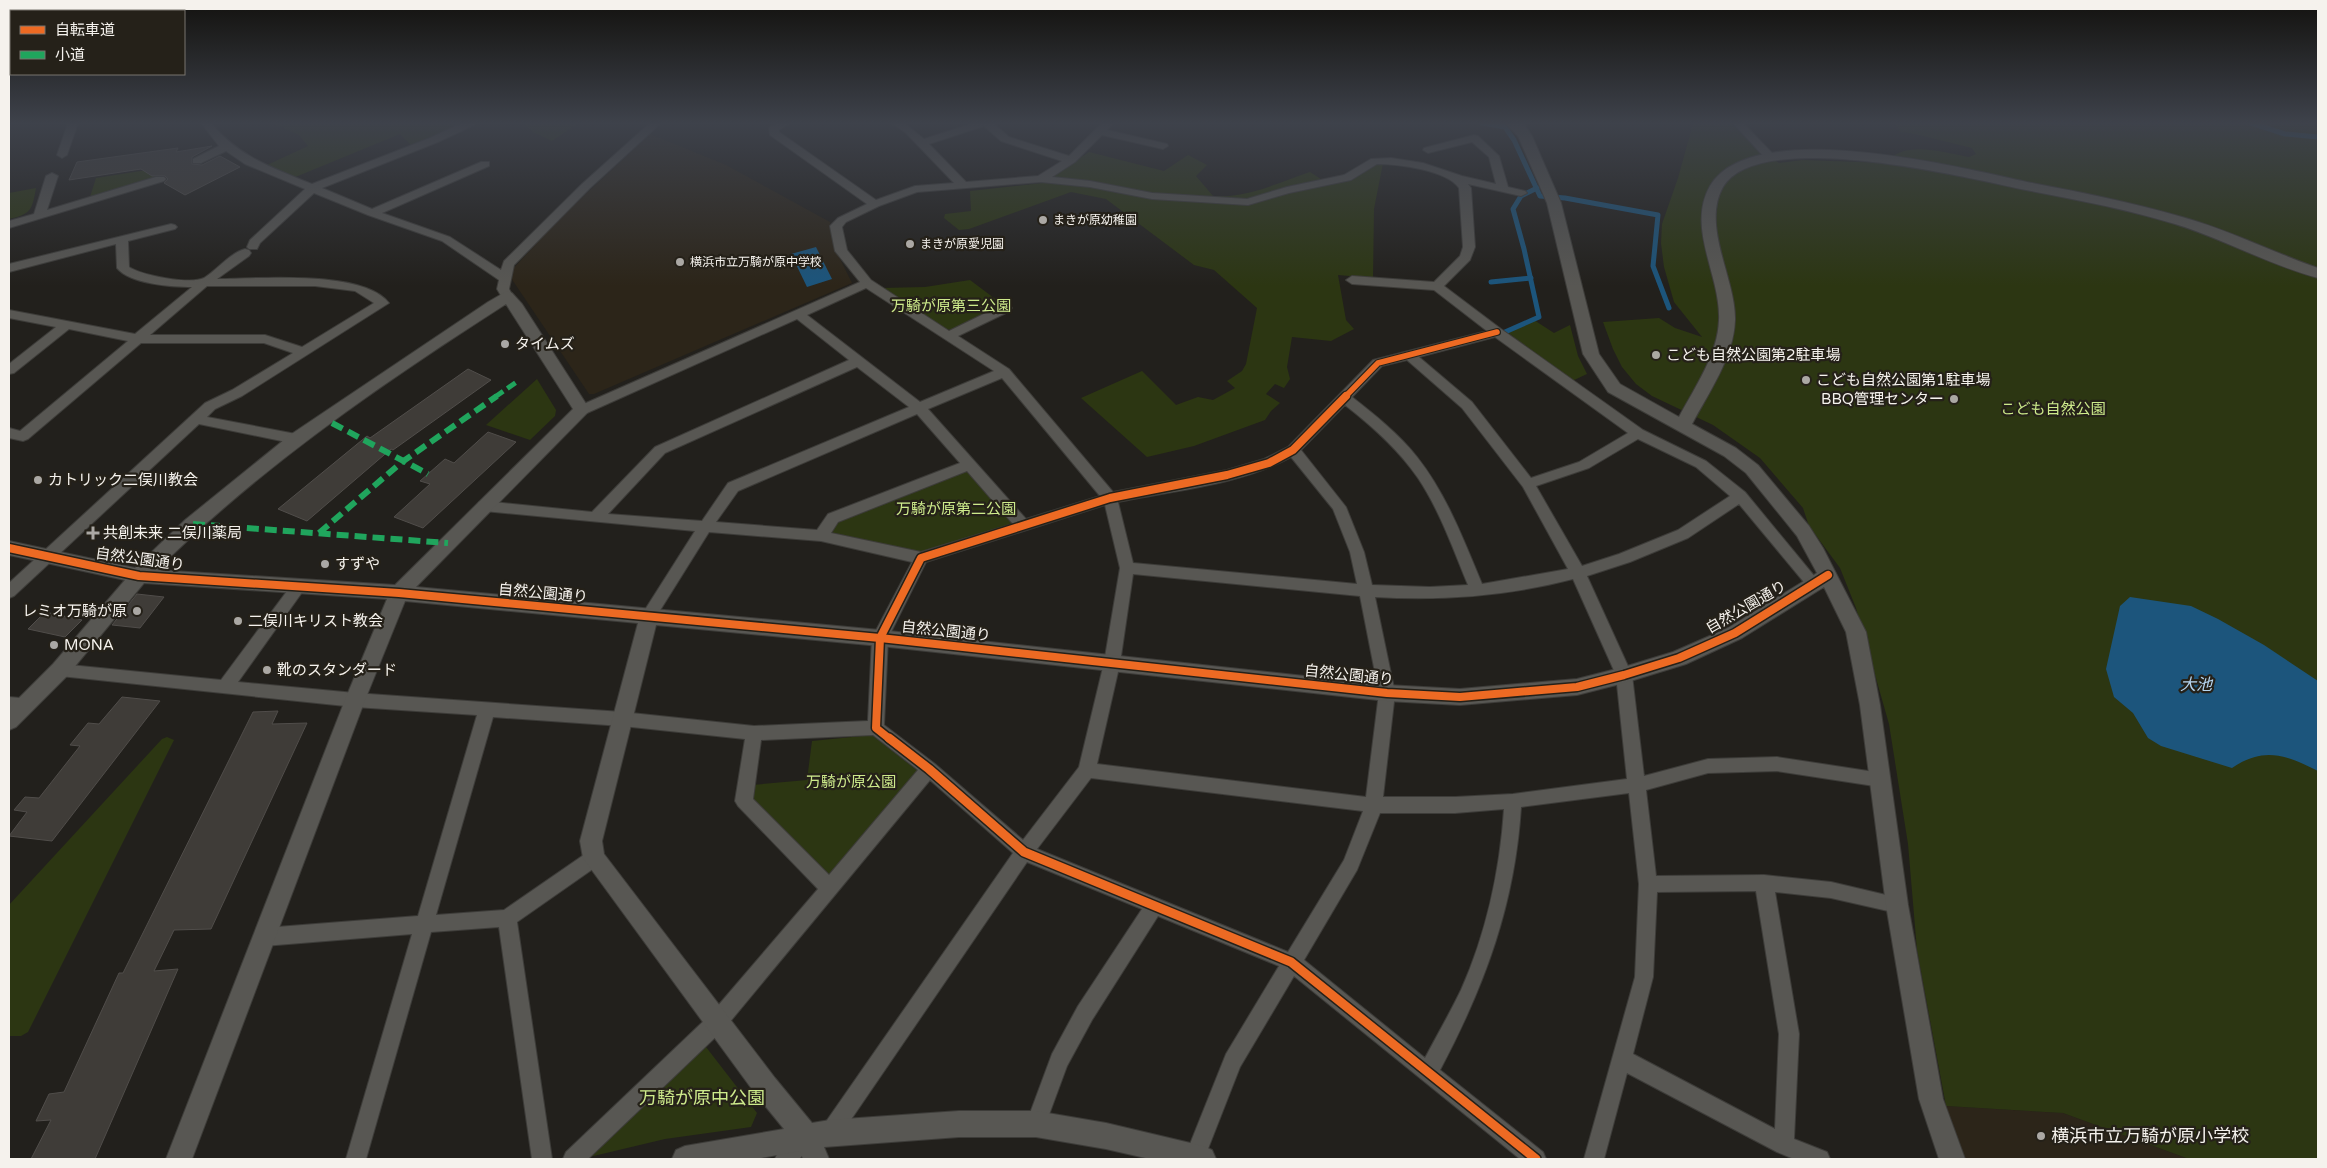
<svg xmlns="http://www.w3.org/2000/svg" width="2327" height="1168" font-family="'Varela Round','Noto Sans JP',sans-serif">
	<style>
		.built { fill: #2c2519 }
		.green { fill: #2c3612 }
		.water { fill: #1c557c }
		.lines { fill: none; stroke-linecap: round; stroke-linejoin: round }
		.stream { stroke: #1c557c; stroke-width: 5 }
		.building { fill: #3f3c38; stroke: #504d4a }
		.minor-casing { stroke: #3d3c39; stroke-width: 2 }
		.tertiary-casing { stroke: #3d3c39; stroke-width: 2 }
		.minor { fill: #585753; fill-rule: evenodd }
		.tertiary { fill: #585753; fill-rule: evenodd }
		.quiet-far1 { stroke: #20a55d; stroke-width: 5; stroke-dasharray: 10 5; stroke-linecap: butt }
		.quiet { stroke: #20a55d; stroke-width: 6; stroke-dasharray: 12 6; stroke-linecap: butt }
		.cycleway-far2-casing { stroke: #252119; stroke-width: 8 }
		.cycleway-far1-casing { stroke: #252119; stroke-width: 11 }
		.cycleway-casing { stroke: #252119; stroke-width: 12 }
		.cycleway-far2 { stroke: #ed6a23; stroke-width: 5.5 }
		.cycleway-far1 { stroke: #ed6a23; stroke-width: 8 }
		.cycleway { stroke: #ed6a23; stroke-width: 9 }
		.poi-dot { fill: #aba8a4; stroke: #252119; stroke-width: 2 }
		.labels { text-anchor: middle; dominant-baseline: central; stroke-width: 4.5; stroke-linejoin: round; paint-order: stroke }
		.far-poi-label { font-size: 12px; fill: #f5f2ed; stroke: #252119; text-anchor: start }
		.park-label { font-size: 15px; fill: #cdea8b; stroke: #252119 }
		.poi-label { font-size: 15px; fill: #f5f2ed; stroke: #252119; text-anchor: start }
		.street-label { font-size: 15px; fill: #f5f2ed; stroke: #252119 }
		.water-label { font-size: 16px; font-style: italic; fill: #b6d5f0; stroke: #252119 }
		.near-park-label { font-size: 18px; fill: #cdea8b; stroke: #252119 }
		.near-poi-label { font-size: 18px; fill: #f5f2ed; stroke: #252119; text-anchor: start }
	</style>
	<rect width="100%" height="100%" fill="#22201c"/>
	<g class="built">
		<path d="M 650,134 L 726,165 L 830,222 L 837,253 L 852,283 L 594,394 L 589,394 L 511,278 L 511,271 L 560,218 Z"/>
		<path d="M 1946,1106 L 2063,1113 L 2189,1159 L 1965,1159 Z"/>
	</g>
	<g class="green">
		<path d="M 273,123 L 463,123 C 445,129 429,139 411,145 L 400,134 L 293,178 L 267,165 L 308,146 L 299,135 Z"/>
		<path d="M 524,123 L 579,123 L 552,141 L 533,132 Z"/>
		<path d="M 1703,123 L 1731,123 L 1755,148 L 1779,163 L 1803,160 L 1886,163 C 1904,139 1944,153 1969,157 L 1976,154 L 1972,148 L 1911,133 L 1900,132 L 1895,123 L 2318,123 L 2318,1159 L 2189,1159 L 2063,1113 L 1946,1106 L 1917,950 L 1908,844 L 1889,724 L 1856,608 L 1840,568 L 1809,526 L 1803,508 L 1760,458 L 1713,425 L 1652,396 L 1636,384 L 1622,367 L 1613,349 L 1603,322 L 1659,318 L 1675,328 L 1702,337 L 1674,302 L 1664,267 L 1661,243 L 1662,224 L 1678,178 L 1693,124 Z"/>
		<path d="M 1089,152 L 1164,171 L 1188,155 L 1207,165 L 1196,176 L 1213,196 C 1245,199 1280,182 1310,172 L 1330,185 L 1350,179 L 1372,164 L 1383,163 L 1374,209 L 1373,278 L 1338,275 L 1346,320 L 1354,329 L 1331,341 L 1292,337 L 1287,367 L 1290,379 L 1284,388 L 1275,384 L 1266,394 L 1280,403 L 1271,411 L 1265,420 L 1194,446 L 1147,457 L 1081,398 L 1142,371 L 1176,405 L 1198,397 L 1213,400 L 1235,388 L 1227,381 L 1242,371 L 1246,364 L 1257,308 L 1214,270 L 1194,265 L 1106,199 L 1071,192 L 969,229 L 959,230 L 944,218 L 945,214 L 971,211 L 970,191 L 1043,183 Z"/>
		<path d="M 173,166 L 173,170 L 151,181 L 90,197 L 96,178 Z"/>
		<path d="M 36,188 C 32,210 31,214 9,219 L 9,193 Z"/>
		<path d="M 970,280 L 1002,304 L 953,330 L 944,329 L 882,288 L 925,287 Z"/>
		<path d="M 1534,320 L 1554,333 L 1570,325 L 1578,356 L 1587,374 L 1572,381 L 1507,332 Z"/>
		<path d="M 537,379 L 556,410 L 555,416 L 530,440 L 486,425 Z"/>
		<path d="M 967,470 L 1015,526 L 922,553 L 830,532 L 838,521 Z"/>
		<path d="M 872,735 L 918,771 L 830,877 L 751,799 L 752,785 L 807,780 L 812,741 Z"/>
		<path d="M 167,737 L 174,740 L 28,1032 L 21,1036 L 9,1036 L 9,905 L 162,739 Z"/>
		<path d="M 706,1047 L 757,1113 L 751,1127 L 665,1139 L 581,1159 Z"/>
	</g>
	<g class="water">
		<path d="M 816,247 L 832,279 L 807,287 L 791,254 Z"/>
		<path d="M 2130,597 L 2191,606 L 2218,619 L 2264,645 L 2318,681 L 2318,771 C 2286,755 2264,746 2232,768 L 2161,746 L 2148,738 L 2133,713 L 2114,697 L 2106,669 L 2120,606 Z"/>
	</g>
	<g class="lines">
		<g class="stream">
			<path d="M 1482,123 L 1505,127 L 1514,140 L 1540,196 L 1565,198 L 1658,215 L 1653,266 L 1669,308"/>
			<path d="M 2251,123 L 2285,134 L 2318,137"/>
			<path d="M 1491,282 L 1531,278"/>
			<path d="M 1505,332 L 1539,317 L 1524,249 L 1513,209 L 1521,196 L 1537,188"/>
		</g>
	</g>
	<g class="building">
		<path d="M 212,146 L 192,157 L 192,164 L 202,165 L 220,156 L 240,167 L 185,195 L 164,183 L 168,179 L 165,176 L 152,176 L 141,169 L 69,180 L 77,162 L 178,148 L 176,152 Z"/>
		<path d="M 468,369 L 491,380 L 393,450 L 391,449 L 307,521 L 278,509 L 367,436 L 370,438 Z"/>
		<path d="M 488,432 L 516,442 L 423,528 L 394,517 L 430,484 L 420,481 L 445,459 L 454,463 Z"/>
		<path d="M 137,594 L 164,597 L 140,628 L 112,625 Z"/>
		<path d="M 45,612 L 82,620 L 65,637 L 28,629 Z"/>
		<path d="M 122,697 L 160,701 L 52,841 L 9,836 L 27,812 L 14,810 L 25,797 L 39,798 L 80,746 L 70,745 L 88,723 L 99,724 Z"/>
		<path d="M 278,711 L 272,724 L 307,723 L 211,929 L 174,930 L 154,971 L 178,969 L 95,1159 L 31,1159 L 51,1120 L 36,1121 L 49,1094 L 64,1092 L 119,973 L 123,973 L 253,712 Z"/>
	</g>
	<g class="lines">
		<defs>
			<g id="minor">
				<path d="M 68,123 L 78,123 L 67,155 L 62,158 L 57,155 Z"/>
				<path d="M 201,123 L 211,123 C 239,157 273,168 312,184 L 430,138 L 462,123 L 475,123 L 474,125 L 438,142 L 322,188 L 372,209 L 481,162 L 489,162 L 489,166 L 382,213 L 450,237 L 501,270 L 504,261 L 582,184 L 650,123 L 661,123 L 590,188 L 514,265 L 509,289 L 513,296 L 507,300 L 503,299 L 497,289 L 499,280 L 442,241 L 368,215 L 314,193 L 260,243 L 257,249 L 249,249 L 247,247 L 250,240 L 305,189 L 245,164 L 226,151 L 201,163 L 193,163 L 193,159 L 219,146 Z"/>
				<path d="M 777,123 L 790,123 L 779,130 L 779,132 L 876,200 L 915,186 L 954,183 L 906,133 L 892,123 L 904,123 L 924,139 L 974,123 L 993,123 L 1009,137 L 1069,156 L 1102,123 L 1113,123 L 1107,130 L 1167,144 L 1168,146 L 1163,149 L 1102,135 L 1075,162 L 1052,177 L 1090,181 L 1152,193 L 1247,199 L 1287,187 L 1344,175 L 1371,159 L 1391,158 L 1423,163 L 1462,176 L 1496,184 L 1489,157 L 1472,142 L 1428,153 L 1423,150 L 1424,148 L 1474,135 L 1478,136 L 1499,156 L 1508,187 L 1525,191 L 1527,193 L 1521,196 L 1468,184 L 1471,188 L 1475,247 L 1470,260 L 1444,286 L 1501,329 L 1643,430 L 1706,461 L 1745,492 L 1820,583 L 1818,587 L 1813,589 L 1808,587 L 1739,504 L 1688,538 L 1630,562 L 1587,576 L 1632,675 L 1644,776 L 1708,759 L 1777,757 L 1881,773 L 1887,775 L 1889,780 L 1887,785 L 1881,787 L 1777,771 L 1708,773 L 1646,790 L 1656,876 L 1764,875 L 1831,882 L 1903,899 L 1906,905 L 1903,911 L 1897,913 L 1831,898 L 1775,892 L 1799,1034 L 1794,1139 L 1827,1152 L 1830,1159 L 1794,1159 L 1777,1152 L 1627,1073 L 1604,1159 L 1584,1159 L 1635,977 L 1639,884 L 1629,793 L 1521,807 C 1515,904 1485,985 1440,1070 L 1543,1152 L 1546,1159 L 1520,1159 L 1294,976 L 1240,1067 L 1204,1159 L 1184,1159 L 1226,1054 L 1279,966 L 1158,916 L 1092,1020 L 1067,1066 L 1043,1131 L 1036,1134 L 1029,1131 L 1026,1124 L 1052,1054 L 1078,1006 L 1142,909 L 1027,862 L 837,1140 L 830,1143 L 823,1140 L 820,1133 L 823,1126 L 1013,853 L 930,780 L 724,1029 L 588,1159 L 563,1159 L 566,1152 L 710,1015 L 818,889 L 738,806 L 735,801 L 745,739 L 622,726 L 493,717 L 436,915 L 504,910 L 588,852 L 594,850 L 600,852 L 603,858 L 600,864 L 517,922 L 552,1159 L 532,1159 L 499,927 L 431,932 L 366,1159 L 346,1159 L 412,934 L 264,946 L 257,943 L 255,937 L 257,931 L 264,928 L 418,916 L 477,715 L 355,707 L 60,676 L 54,675 L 52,670 L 54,665 L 60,664 L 221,680 L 293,583 L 298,581 L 303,583 L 306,587 L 303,591 L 238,682 L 355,693 L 622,712 L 754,726 L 868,721 L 872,638 L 912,562 L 821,541 L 709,532 L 654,620 L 649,622 L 644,620 L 641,616 L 695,531 L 484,511 L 479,510 L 477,506 L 479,502 L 484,501 L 592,512 L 655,447 L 849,360 L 797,319 L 587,413 L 582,415 L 575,410 L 577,407 L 860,282 L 835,251 L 830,226 L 838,218 L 867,204 L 770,135 L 769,128 ZM 984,126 L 1001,141 L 1062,161 L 1038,176 L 966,182 L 929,144 ZM 1377,164 C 1398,164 1447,170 1459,188 L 1463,247 L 1460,256 L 1434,282 L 1352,276 L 1346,280 L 1352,284 L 1434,290 L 1487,331 L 1373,360 L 1288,447 L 1264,459 L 1227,470 L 1113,492 L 1009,369 L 958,336 L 1010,311 L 1012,308 L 1010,305 L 1002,305 L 949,331 L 871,280 L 847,250 L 842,227 L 846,222 L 879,206 L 917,192 L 1041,182 L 1090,187 L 1152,199 L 1248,205 L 1289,193 L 1351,180 ZM 866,288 L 994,371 L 920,402 L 807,315 ZM 1495,337 L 1628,433 L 1579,462 L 1531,478 L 1472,402 L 1419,357 ZM 1407,360 L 1462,408 L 1523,487 L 1568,569 L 1482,584 C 1464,541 1447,495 1417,457 C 1399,434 1375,415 1352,397 L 1382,366 ZM 857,367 L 909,407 L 728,483 L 702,521 L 608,514 L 665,453 ZM 1002,378 L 1100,496 L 1026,519 L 928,409 ZM 1345,405 C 1372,426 1398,449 1418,478 C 1440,511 1453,549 1468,585 L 1430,587 L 1372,585 L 1364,552 L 1346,507 L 1301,450 ZM 917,414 L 960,463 L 828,514 L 817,530 L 716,522 L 738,491 ZM 1638,439 L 1696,467 L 1730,496 L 1678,530 L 1619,554 L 1582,566 L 1536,486 L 1589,468 ZM 1291,457 L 1333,509 L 1350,552 L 1357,584 L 1133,563 L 1118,502 C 1175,490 1240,485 1291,457 ZM 967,471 L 1013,524 L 921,552 L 831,533 L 838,522 ZM 1105,505 L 1120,568 L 1104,663 L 1079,767 L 1023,840 L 935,764 L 884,725 L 888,638 L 926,562 ZM 1133,574 L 1360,596 L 1379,693 L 1366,797 L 1097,764 L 1120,663 ZM 1573,579 L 1616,675 L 1627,779 L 1513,794 L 1455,797 L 1383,797 L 1395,693 L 1375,597 C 1442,601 1508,596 1573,579 ZM 873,735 L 918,770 L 829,875 L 753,799 L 761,740 ZM 1091,778 L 1363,811 L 1344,860 L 1288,952 L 1037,849 ZM 1504,809 C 1500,870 1486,934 1461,990 C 1450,1013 1437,1035 1425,1058 L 1304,960 L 1357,870 L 1380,813 L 1455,813 ZM 1756,891 L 1779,1034 L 1775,1129 L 1633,1054 L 1653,977 L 1657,892 Z"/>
				<path d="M 1733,123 L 1743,123 L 1774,155 L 1774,159 L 1766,159 Z"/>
				<path d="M 52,173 L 58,176 L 47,210 L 156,177 L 164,177 L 166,179 L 164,181 L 9,228 L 9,221 L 34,214 L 46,176 Z"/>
				<path d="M 171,224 L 175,225 L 177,227 L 175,229 L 128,241 L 129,267 C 141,275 190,285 204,278 C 217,270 230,253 245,249 L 249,250 L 251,253 L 249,256 L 217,279 C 258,279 363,269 389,303 L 242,396 L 215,409 L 207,417 L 296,434 L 301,436 L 303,439 L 301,442 L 296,444 L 199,424 L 14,596 L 9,598 L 9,583 L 205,403 L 232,390 L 293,353 L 264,343 L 141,343 L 28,439 L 23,441 L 9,438 L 9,428 L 20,431 L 128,341 L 69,329 L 14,373 L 9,374 L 9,364 L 56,327 L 9,318 L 9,310 L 135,334 L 192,287 C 172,287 130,284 117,268 L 116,244 L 9,272 L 9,264 ZM 207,286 L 315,286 L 355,291 L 374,303 L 302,347 L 265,335 L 150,335 Z"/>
				<path d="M 9,697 L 32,699 L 34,704 L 32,709 L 9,711 Z"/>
				<path d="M 806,1128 L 813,1131 L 816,1138 L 813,1145 L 799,1159 L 775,1159 C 779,1147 794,1133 806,1128 Z"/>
			</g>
			<path id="tertiary" d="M 1505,123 L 1524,124 L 1532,136 L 1561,203 L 1599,354 L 1620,384 L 1679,417 C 1695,387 1718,354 1719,320 C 1721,276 1686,228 1710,186 C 1751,115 1962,168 2027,182 C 2079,192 2131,202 2182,217 C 2229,230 2272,252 2318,268 L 2318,278 C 2269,265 2224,239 2175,224 C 2127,209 2076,200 2026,190 C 1969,178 1759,126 1723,187 C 1701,226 1736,279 1735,320 C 1734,357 1709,392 1692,424 L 1736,448 L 1758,465 L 1809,526 L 1823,548 L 1866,632 L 1880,705 L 1908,905 L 1943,1099 L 1965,1159 L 1939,1159 L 1919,1099 L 1886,905 L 1860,705 L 1846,632 L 1824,587 L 1742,638 L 1686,664 L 1624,683 L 1577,695 L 1460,705 L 1387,701 L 880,646 L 656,625 L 602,841 L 604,854 L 775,1078 L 812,1123 L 830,1120 L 959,1111 L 1036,1111 L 1106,1123 L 1203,1146 L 1212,1150 L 1216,1159 L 1150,1159 L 1106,1149 L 1036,1137 L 959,1137 L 824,1147 L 829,1159 L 803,1159 L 800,1151 L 755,1159 L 672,1159 L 676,1150 L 685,1146 L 784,1129 L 757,1096 L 583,858 L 580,841 L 638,623 L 405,601 L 365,700 L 192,1159 L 166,1159 L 345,700 L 387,599 L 144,583 L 67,676 L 16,727 L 9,730 L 9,708 L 53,664 L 125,580 L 9,555 L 9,541 L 135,568 L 185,520 L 290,435 L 488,302 L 507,291 L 512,293 L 522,304 L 590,410 L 416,587 L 880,630 L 1387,685 L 1460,689 L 1577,679 L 1624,667 L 1673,652 L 1728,628 L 1817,573 L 1797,536 L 1746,473 L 1724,456 L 1608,392 L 1583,354 L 1547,203 L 1518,136 ZM 506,304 L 573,409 L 395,585 L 157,570 C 260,467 383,383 506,304 Z"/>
		</defs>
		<use href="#minor" class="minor-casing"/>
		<use href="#tertiary" class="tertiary-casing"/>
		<use href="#minor" class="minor"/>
		<use href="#tertiary" class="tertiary"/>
		<path class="quiet-far1" d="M 495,397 L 518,381"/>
		<g class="quiet">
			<path d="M 332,423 L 428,474"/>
			<path d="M 193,524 L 448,543"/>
			<path d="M 319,533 L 402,462 L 497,396"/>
		</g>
		<defs>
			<path id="cycleway-far2" d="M 1345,397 L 1378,363 L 1497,332"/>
			<g id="cycleway-far1">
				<path d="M 9,548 L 139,576 L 399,593 L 880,638 L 1387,693 L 1460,697 L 1577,687 L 1624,675 L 1679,658 L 1735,633 L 1828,575"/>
				<path d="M 891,740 L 876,728 L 880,638 L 921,558 L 1110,498 L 1227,475 L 1269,463 L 1293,450 L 1346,396"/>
			</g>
			<path id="cycleway" d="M 889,738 L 929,769 L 1024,852 L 1291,962 L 1536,1159"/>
		</defs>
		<use href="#cycleway-far2" class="cycleway-far2-casing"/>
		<use href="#cycleway-far1" class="cycleway-far1-casing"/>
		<use href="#cycleway" class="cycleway-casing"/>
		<use href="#cycleway-far2" class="cycleway-far2"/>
		<use href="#cycleway-far1" class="cycleway-far1"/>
		<use href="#cycleway" class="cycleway"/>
	</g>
	<linearGradient id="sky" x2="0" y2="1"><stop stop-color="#13120f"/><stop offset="0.43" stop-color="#3e424b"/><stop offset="1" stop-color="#3e424b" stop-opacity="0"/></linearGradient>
	<rect width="2327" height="286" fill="url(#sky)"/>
	<g class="poi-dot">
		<circle cx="1043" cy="220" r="5"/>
		<circle cx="910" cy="244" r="5"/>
		<circle cx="680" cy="262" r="5"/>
		<circle cx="505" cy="344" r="5"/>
		<circle cx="1656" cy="355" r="5"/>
		<circle cx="1806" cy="380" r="5"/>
		<circle cx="1954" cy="399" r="5"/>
		<circle cx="38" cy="480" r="5"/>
		<path d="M90.5 525.5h5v5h5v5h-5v5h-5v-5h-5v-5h5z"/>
		<circle cx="325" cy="564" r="5"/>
		<circle cx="137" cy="611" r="5"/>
		<circle cx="238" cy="621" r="5"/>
		<circle cx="54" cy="645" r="5"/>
		<circle cx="267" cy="670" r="5"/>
		<circle cx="2041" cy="1136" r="5"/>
	</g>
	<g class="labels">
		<g class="far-poi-label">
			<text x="1053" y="220">まきが原幼稚園</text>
			<text x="920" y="244">まきが原愛児園</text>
			<text x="690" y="262">横浜市立万騎が原中学校</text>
		</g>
		<g class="park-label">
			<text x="951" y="306">万騎が原第三公園</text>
			<text x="2053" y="409">こども自然公園</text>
			<text x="956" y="509">万騎が原第二公園</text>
			<text x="851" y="782">万騎が原公園</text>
		</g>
		<g class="poi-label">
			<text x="515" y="344">タイムズ</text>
			<text x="1666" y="355">こども自然公園第2駐車場</text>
			<text x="1816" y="380">こども自然公園第1駐車場</text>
			<text x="1944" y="399" text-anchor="end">BBQ管理センター</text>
			<text x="48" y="480">カトリック二俣川教会</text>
			<text x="103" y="533">共創未来 二俣川薬局</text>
			<text x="335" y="564">すずや</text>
			<text x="127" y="611" text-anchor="end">レミオ万騎が原</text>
			<text x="248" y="621">二俣川キリスト教会</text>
			<text x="64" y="645">MONA</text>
			<text x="277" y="670">靴のスタンダード</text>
		</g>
		<g class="street-label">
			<text transform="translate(140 559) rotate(8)">自然公園通り</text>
			<text transform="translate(543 593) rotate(5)">自然公園通り</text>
			<text transform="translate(1746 607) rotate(-30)">自然公園通り</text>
			<text transform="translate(946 631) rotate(6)">自然公園通り</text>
			<text transform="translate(1349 675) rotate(6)">自然公園通り</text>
		</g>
		<g class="water-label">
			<text x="2196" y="685">大池</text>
		</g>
		<g class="near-park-label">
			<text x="702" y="1098">万騎が原中公園</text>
		</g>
		<g class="near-poi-label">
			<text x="2051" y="1136">横浜市立万騎が原小学校</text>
		</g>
	</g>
	<rect width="2327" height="1168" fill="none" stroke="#f5f2ed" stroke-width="20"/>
	<rect x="10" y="10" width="175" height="65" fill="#252119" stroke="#78756e"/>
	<rect x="20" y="26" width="25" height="8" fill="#ed6a23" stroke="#78756e"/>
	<text x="55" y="35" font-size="15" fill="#f5f2ed">自転車道</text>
	<rect x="20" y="51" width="25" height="8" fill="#20a55d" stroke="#78756e"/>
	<text x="55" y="60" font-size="15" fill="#f5f2ed">小道</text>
</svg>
